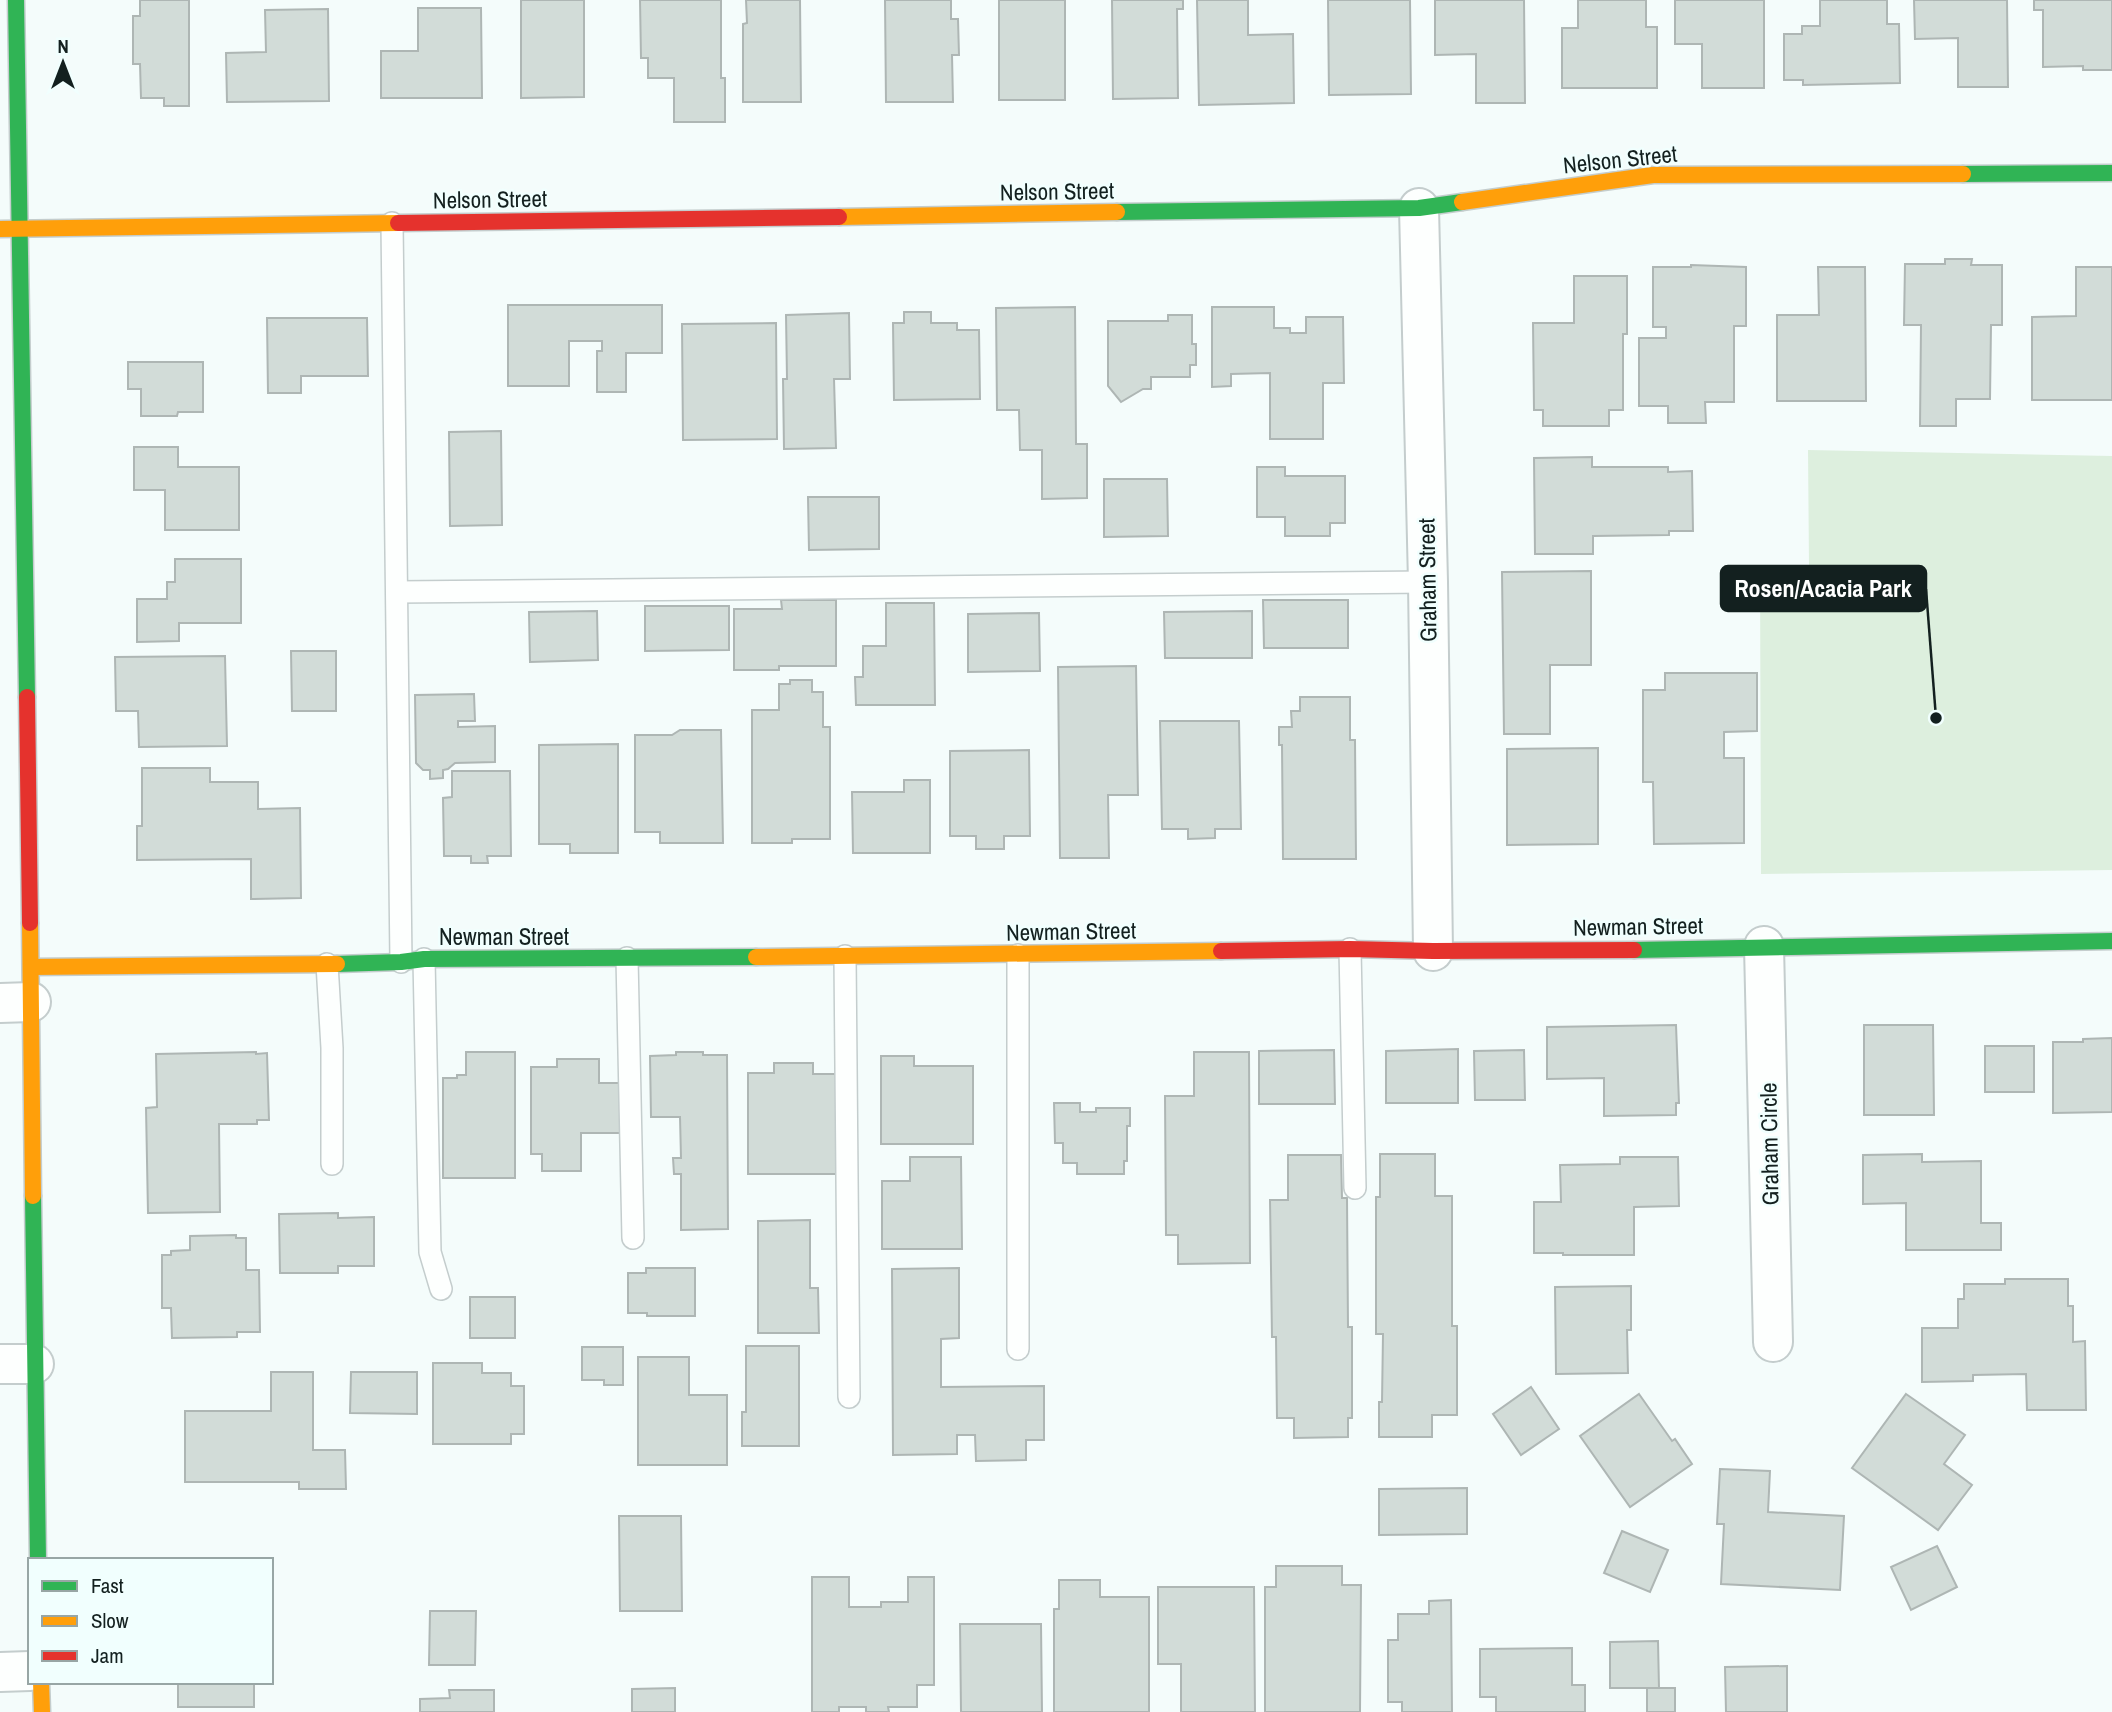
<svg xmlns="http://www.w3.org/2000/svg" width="2112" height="1712" font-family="'Archivo Narrow',sans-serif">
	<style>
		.green { fill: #ddefde }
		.building { fill: #d2dcd8; stroke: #aeb6b4; stroke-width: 2 }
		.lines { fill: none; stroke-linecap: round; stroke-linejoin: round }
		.lane-casing { stroke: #c4cdcd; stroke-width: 24 }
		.street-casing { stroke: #c4cdcd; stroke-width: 42 }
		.fast-casing { stroke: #c4cdcd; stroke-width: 19 }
		.slow-casing { stroke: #c4cdcd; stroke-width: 19 }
		.jam-casing { stroke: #c4cdcd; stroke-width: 19 }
		.lane { stroke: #fdfffe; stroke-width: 21 }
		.street { stroke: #fdfffe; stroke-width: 38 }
		.fast { stroke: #30b455; stroke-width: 16 }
		.slow { stroke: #ff9f0a; stroke-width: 16 }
		.jam { stroke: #e5322d; stroke-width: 16 }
		.labels { text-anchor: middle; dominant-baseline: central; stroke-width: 5; stroke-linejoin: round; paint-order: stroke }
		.street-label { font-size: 23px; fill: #13201f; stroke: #f1fffe }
		.leader { fill: none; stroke: #13201f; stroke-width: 2.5 }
		.callout-dot { fill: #13201f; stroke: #f1fffe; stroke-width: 2.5 }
		.callout { fill: #13201f; stroke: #13201f; stroke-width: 2.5 }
		.callout-label { font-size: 24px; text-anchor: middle; font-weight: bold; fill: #fff }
	</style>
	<rect width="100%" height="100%" fill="#f4fcfb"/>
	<path class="green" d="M 1808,450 L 2112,456 L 2112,870 L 1761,874 L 1760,567 L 1809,565 Z"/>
	<g class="building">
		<path d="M 140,0 L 189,0 L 189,106 L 164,106 L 164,98 L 141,98 L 140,64 L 133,64 L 133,16 L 140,16 Z"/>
		<path d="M 521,0 L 584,0 L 584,97 L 521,98 Z"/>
		<path d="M 640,0 L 721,0 L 721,78 L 725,78 L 725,122 L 674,122 L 674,78 L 648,78 L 648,58 L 641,58 Z"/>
		<path d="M 746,0 L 800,0 L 801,102 L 743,102 L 743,24 L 747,23 Z"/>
		<path d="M 885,0 L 951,0 L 951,19 L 958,19 L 959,55 L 952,55 L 953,102 L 886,102 Z"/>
		<rect x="999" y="0" width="66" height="100"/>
		<path d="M 1112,0 L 1183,0 L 1183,9 L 1177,9 L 1178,98 L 1113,99 Z"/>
		<path d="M 1197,0 L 1248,0 L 1248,35 L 1293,34 L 1294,103 L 1199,105 Z"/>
		<path d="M 1328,0 L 1410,0 L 1411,94 L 1329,95 Z"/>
		<path d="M 1435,0 L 1524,0 L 1525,103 L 1476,103 L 1476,54 L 1435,55 Z"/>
		<path d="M 1578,0 L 1646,0 L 1646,27 L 1657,27 L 1657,88 L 1562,88 L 1562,28 L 1578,28 Z"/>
		<path d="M 1675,0 L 1764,0 L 1764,88 L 1702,88 L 1702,44 L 1675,44 Z"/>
		<path d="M 1820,0 L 1887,0 L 1887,24 L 1899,24 L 1900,83 L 1803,85 L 1803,80 L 1784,80 L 1784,34 L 1802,34 L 1802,26 L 1820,26 Z"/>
		<path d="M 1914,0 L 2007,0 L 2008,87 L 1958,87 L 1958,38 L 1915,39 Z"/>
		<path d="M 2034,0 L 2112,0 L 2112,70 L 2083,70 L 2083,66 L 2043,67 L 2043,10 L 2034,10 Z"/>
		<path d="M 418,8 L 481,8 L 482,98 L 381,98 L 381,51 L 418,51 Z"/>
		<path d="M 328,9 L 329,101 L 227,102 L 226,53 L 266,52 L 265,10 Z"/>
		<path d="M 1945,259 L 1972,259 L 1971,265 L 2002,265 L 2002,325 L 1991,325 L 1990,399 L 1956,399 L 1956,426 L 1920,426 L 1921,325 L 1904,325 L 1905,264 L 1945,264 Z"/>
		<path d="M 1691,265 L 1746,267 L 1746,326 L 1734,326 L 1734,402 L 1705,402 L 1706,423 L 1668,423 L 1668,406 L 1639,406 L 1639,338 L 1666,338 L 1666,327 L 1653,327 L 1653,267 L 1691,267 Z"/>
		<path d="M 1818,267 L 1865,267 L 1866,401 L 1777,401 L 1777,315 L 1819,315 Z"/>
		<path d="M 2076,267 L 2112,267 L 2112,400 L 2032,400 L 2032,317 L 2076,316 Z"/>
		<path d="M 1574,276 L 1627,276 L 1627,334 L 1623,334 L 1623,410 L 1609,410 L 1609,426 L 1543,426 L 1543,410 L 1534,410 L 1533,323 L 1574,323 Z"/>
		<path d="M 508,305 L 662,305 L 662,353 L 626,353 L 626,392 L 597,392 L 597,351 L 602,351 L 602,341 L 569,341 L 569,386 L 508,386 Z"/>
		<path d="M 1075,307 L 1076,444 L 1087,444 L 1087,498 L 1042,499 L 1042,450 L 1020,450 L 1019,410 L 997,410 L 996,308 Z"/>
		<path d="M 1212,307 L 1274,307 L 1274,328 L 1290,328 L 1290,333 L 1306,333 L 1306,317 L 1343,317 L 1344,383 L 1323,383 L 1323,439 L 1270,439 L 1270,373 L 1231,374 L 1231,386 L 1212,387 Z"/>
		<path d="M 904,312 L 931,312 L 931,323 L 957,323 L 957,330 L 979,330 L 980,399 L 894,400 L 893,323 L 904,323 Z"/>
		<path d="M 849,313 L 850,379 L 834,379 L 836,448 L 784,449 L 783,379 L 787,379 L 786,315 Z"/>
		<path d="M 1168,315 L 1192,315 L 1192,344 L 1196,344 L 1196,365 L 1190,365 L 1190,377 L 1151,377 L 1151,389 L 1143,389 L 1121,402 L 1108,386 L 1108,321 L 1168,321 Z"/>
		<path d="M 267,318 L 367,318 L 368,376 L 301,376 L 301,393 L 268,393 Z"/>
		<path d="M 776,323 L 777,439 L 683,440 L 682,324 Z"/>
		<path d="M 128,362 L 203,362 L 203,412 L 178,412 L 177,416 L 141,416 L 141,389 L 128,389 Z"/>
		<path d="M 501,431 L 502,525 L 450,526 L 449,432 Z"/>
		<path d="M 134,447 L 178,447 L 178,467 L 239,467 L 239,530 L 165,530 L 165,490 L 134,490 Z"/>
		<path d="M 1592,457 L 1592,467 L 1668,467 L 1668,472 L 1692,471 L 1693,531 L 1669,531 L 1669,535 L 1593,536 L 1593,554 L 1535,554 L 1534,458 Z"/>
		<path d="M 1257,467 L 1285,467 L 1285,476 L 1345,476 L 1345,523 L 1330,523 L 1330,536 L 1285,536 L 1285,517 L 1257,517 Z"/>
		<path d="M 1104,479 L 1167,479 L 1168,536 L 1104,537 Z"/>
		<path d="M 808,497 L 879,497 L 879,549 L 809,550 Z"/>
		<path d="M 175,559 L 241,559 L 241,623 L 179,623 L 179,641 L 137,642 L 137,599 L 167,599 L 167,582 L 175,582 Z"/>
		<path d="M 1591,571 L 1591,665 L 1550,665 L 1550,734 L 1504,734 L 1502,572 Z"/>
		<path d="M 781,600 L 836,600 L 836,666 L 779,666 L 779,670 L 734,670 L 734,609 L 782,609 Z"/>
		<path d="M 1263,600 L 1348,600 L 1348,648 L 1264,648 Z"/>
		<path d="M 886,603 L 934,603 L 935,705 L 856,705 L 855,677 L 863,677 L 863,646 L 886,646 Z"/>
		<path d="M 645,606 L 729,606 L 729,650 L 645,651 Z"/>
		<path d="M 597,611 L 598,660 L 530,662 L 529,612 Z"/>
		<path d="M 1252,611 L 1252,658 L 1165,658 L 1164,612 Z"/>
		<path d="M 1039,613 L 1040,671 L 968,672 L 968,614 Z"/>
		<path d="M 291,651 L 336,651 L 336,711 L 292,711 Z"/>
		<path d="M 225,656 L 227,746 L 139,747 L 138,711 L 116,711 L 115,657 Z"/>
		<path d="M 1136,666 L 1138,795 L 1108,795 L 1109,858 L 1060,858 L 1058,667 Z"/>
		<path d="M 1665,673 L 1757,673 L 1757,731 L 1724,732 L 1724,758 L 1744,758 L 1744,843 L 1654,844 L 1653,782 L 1643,782 L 1643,690 L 1665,690 Z"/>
		<path d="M 790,680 L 812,680 L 812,692 L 823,692 L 823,727 L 830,727 L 830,839 L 792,839 L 792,843 L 752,843 L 752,710 L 779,710 L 779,684 L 790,684 Z"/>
		<path d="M 474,694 L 475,721 L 458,721 L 458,727 L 495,726 L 495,762 L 455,763 L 448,769 L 443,770 L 443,778 L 430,779 L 430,770 L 423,770 L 416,763 L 415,695 Z"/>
		<path d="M 1300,697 L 1350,697 L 1350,740 L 1355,740 L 1356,859 L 1283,859 L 1282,745 L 1279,745 L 1279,727 L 1292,727 L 1291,711 L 1300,711 Z"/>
		<path d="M 1160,721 L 1239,721 L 1241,829 L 1215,829 L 1215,838 L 1188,839 L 1188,829 L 1162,829 Z"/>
		<path d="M 680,730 L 721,730 L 723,843 L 660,843 L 660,832 L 635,832 L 635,735 L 672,735 Z"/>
		<path d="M 618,744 L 618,853 L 570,853 L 570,844 L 539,844 L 539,745 Z"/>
		<path d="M 1598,748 L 1598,844 L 1507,845 L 1507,749 Z"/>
		<path d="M 1029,750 L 1030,836 L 1004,836 L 1004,849 L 976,849 L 976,836 L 950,836 L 950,751 Z"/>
		<path d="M 142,768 L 210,768 L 210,782 L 258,782 L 258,809 L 300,808 L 301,898 L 251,899 L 251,859 L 137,860 L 137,826 L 142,826 Z"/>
		<path d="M 452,771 L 510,771 L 511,856 L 487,856 L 488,863 L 471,863 L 471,856 L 444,856 L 443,798 L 452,797 Z"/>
		<path d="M 904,780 L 930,780 L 930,853 L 853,853 L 852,792 L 904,792 Z"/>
		<path d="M 1676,1025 L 1679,1103 L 1676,1103 L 1676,1115 L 1604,1116 L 1604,1078 L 1547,1079 L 1547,1027 Z"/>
		<path d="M 1864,1025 L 1933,1025 L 1934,1115 L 1864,1115 Z"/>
		<path d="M 2112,1038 L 2112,1112 L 2053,1113 L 2053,1042 L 2083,1042 L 2083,1039 Z"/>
		<rect x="1985" y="1046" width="49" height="46"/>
		<path d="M 1458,1049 L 1458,1103 L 1386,1103 L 1386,1051 Z"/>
		<path d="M 1334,1050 L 1335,1104 L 1259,1104 L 1259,1051 Z"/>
		<path d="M 1524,1050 L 1525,1100 L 1475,1100 L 1474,1051 Z"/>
		<path d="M 256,1052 L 256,1054 L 267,1053 L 269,1120 L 257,1120 L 257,1124 L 219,1124 L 220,1212 L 148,1213 L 146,1108 L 157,1107 L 156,1054 Z"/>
		<path d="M 466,1052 L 515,1052 L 515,1178 L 443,1178 L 443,1078 L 457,1078 L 457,1075 L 466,1075 Z"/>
		<path d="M 676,1052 L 703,1052 L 703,1055 L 727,1055 L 728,1229 L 681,1230 L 681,1174 L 674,1174 L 673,1158 L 681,1158 L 680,1117 L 651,1117 L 650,1056 L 676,1055 Z"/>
		<path d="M 1194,1052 L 1249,1052 L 1250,1263 L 1178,1264 L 1178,1235 L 1166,1235 L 1165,1096 L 1194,1096 Z"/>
		<path d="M 881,1056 L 914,1056 L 914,1066 L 973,1066 L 973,1144 L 881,1144 Z"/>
		<path d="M 557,1059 L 599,1059 L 599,1083 L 621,1083 L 621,1133 L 581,1133 L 581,1171 L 542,1171 L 542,1154 L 531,1154 L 531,1067 L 557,1067 Z"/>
		<path d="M 774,1063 L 813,1063 L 813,1074 L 837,1074 L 837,1174 L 748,1174 L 748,1073 L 774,1073 Z"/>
		<path d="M 1054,1103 L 1080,1103 L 1080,1112 L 1096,1112 L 1096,1108 L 1130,1108 L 1130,1126 L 1127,1126 L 1127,1161 L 1124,1161 L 1124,1174 L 1077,1174 L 1077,1163 L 1063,1163 L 1063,1143 L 1055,1143 Z"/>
		<path d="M 1380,1154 L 1435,1154 L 1435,1196 L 1452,1196 L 1452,1326 L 1457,1326 L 1457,1415 L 1432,1415 L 1432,1437 L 1379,1437 L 1379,1402 L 1382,1402 L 1383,1334 L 1376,1334 L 1376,1197 L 1380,1197 Z"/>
		<path d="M 1922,1154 L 1922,1162 L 1981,1161 L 1981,1223 L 2001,1223 L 2001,1250 L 1906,1250 L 1906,1203 L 1863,1204 L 1863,1155 Z"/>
		<path d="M 1288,1155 L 1341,1155 L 1342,1198 L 1347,1198 L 1348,1327 L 1352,1327 L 1352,1418 L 1348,1418 L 1348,1437 L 1294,1438 L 1294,1418 L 1277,1418 L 1276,1337 L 1272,1337 L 1270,1200 L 1288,1200 Z"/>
		<path d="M 910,1157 L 961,1157 L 962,1249 L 882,1249 L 882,1181 L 910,1181 Z"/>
		<path d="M 1620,1157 L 1678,1157 L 1679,1206 L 1634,1207 L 1634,1255 L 1563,1255 L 1563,1253 L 1534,1253 L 1534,1202 L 1561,1202 L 1560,1165 L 1620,1164 Z"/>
		<path d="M 338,1213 L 338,1218 L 374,1217 L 374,1266 L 338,1266 L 338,1273 L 280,1273 L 279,1214 Z"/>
		<path d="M 810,1220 L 810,1288 L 818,1288 L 819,1333 L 758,1333 L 758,1221 Z"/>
		<path d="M 236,1235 L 236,1238 L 246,1238 L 246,1270 L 259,1270 L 260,1332 L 237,1332 L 237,1337 L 172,1338 L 171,1308 L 162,1308 L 162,1255 L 171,1255 L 171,1251 L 190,1250 L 190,1236 Z"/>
		<path d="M 646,1268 L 695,1268 L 695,1316 L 647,1316 L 647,1313 L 628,1313 L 628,1273 L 646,1273 Z"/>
		<path d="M 959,1268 L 959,1338 L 941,1339 L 941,1387 L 1044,1386 L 1044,1440 L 1026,1440 L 1026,1460 L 976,1461 L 975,1435 L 957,1435 L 957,1454 L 893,1455 L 892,1269 Z"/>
		<path d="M 2005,1279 L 2068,1279 L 2068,1306 L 2073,1306 L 2073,1342 L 2085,1341 L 2086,1410 L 2027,1410 L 2026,1374 L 1973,1375 L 1973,1381 L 1922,1382 L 1922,1328 L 1958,1328 L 1958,1299 L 1964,1299 L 1964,1284 L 2005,1284 Z"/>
		<path d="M 1631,1286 L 1631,1330 L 1627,1330 L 1628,1373 L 1556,1374 L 1555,1287 Z"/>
		<rect x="470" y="1297" width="45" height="41"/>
		<path d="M 746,1346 L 799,1346 L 799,1446 L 742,1446 L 742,1412 L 746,1412 Z"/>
		<path d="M 582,1347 L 623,1347 L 623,1385 L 604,1385 L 604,1380 L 582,1380 Z"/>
		<path d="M 638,1357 L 689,1357 L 689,1395 L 727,1395 L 727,1465 L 638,1465 Z"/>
		<path d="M 433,1363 L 482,1363 L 482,1373 L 511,1373 L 511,1386 L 524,1386 L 524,1434 L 511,1434 L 511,1444 L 433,1444 Z"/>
		<path d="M 271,1372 L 313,1372 L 313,1450 L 345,1450 L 346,1489 L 299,1489 L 299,1482 L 185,1482 L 185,1411 L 271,1411 Z"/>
		<path d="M 351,1372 L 417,1372 L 417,1414 L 350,1413 Z"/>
		<path d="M 1531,1387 L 1559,1429 L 1521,1455 L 1493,1414 Z"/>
		<path d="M 1639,1394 L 1672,1441 L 1675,1439 L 1692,1464 L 1630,1507 L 1580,1436 Z"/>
		<path d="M 1906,1394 L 1965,1435 L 1944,1464 L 1972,1485 L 1938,1530 L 1852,1468 Z"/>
		<path d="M 1720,1469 L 1770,1471 L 1768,1512 L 1844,1516 L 1840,1590 L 1721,1584 L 1724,1524 L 1717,1524 Z"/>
		<path d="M 1467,1488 L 1467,1534 L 1379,1535 L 1379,1489 Z"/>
		<path d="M 619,1516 L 681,1516 L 682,1611 L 620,1611 Z"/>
		<path d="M 1622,1531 L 1668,1550 L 1650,1592 L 1604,1573 Z"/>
		<path d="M 1937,1546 L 1957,1587 L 1911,1610 L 1891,1567 Z"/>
		<path d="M 1276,1566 L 1342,1566 L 1342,1585 L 1361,1585 L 1360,1712 L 1265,1712 L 1265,1587 L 1276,1587 Z"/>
		<path d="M 812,1577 L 849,1577 L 849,1607 L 881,1607 L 881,1602 L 908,1602 L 908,1577 L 934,1577 L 934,1685 L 917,1685 L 917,1707 L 888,1707 L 889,1712 L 866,1712 L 866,1707 L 839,1707 L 839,1712 L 812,1712 Z"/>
		<path d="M 1059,1580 L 1100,1580 L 1100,1597 L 1149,1597 L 1149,1712 L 1054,1712 L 1054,1609 L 1059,1609 Z"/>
		<path d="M 1158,1587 L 1254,1587 L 1255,1712 L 1181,1712 L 1181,1664 L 1158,1664 Z"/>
		<path d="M 1451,1600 L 1452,1712 L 1402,1712 L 1402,1702 L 1388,1702 L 1388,1640 L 1398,1640 L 1398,1614 L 1429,1614 L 1429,1601 Z"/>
		<path d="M 430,1611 L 476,1611 L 475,1665 L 429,1665 Z"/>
		<path d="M 960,1624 L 1041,1624 L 1042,1712 L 961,1712 Z"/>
		<path d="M 1658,1641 L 1659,1688 L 1610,1688 L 1610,1642 Z"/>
		<path d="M 1572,1648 L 1572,1685 L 1585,1685 L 1585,1712 L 1496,1712 L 1496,1697 L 1480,1697 L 1480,1649 Z"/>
		<path d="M 1787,1666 L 1787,1712 L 1726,1712 L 1725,1667 Z"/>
		<rect x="178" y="1682" width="76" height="25"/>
		<path d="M 675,1688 L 675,1712 L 632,1712 L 632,1689 Z"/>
		<rect x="1647" y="1688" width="28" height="24"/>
		<path d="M 449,1690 L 494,1690 L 494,1712 L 420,1712 L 420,1699 L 450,1698 Z"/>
	</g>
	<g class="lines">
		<defs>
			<g id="lane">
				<path d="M 392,223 L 401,962"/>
				<path d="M 397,592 L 1428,582"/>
				<path d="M 1350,949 L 1355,1188"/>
				<path d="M 1018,955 L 1018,1349"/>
				<path d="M 845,956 L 849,1397"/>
				<path d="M 627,958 L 633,1238"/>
				<path d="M 424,959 L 430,1252 L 441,1289"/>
				<path d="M 327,964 L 332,1048 L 332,1164"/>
			</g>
			<g id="street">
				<path d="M 1419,208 L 1428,582 L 1433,951"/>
				<path d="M 1764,946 L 1773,1342"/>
				<path d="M 0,1003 L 31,1002"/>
				<path d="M 0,1364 L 34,1364"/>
				<path d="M 0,1672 L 30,1671"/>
			</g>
			<g id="fast">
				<path d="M 16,0 L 27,697"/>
				<path d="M 1963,174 L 2112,173"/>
				<path d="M 1117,212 L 1419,208 L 1462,202"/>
				<path d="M 1634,950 L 2112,941"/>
				<path d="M 337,964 L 401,962 L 424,959 L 756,957"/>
				<path d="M 33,1196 L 38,1560"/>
			</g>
			<g id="slow">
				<path d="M 1462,202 L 1653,175 L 1963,174"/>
				<path d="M 839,217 L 1117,212"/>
				<path d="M 0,229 L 398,223"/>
				<path d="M 30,923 L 33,1196"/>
				<path d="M 756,957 L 1221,951"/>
				<path d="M 31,967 L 337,964"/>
				<path d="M 41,1682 L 42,1712"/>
			</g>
			<g id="jam">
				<path d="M 398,223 L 839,217"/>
				<path d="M 27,697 L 30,923"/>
				<path d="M 1221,951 L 1350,949 L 1433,951 L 1634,950"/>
			</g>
		</defs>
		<use href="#lane" class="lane-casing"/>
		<use href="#street" class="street-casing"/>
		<use href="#fast" class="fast-casing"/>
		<use href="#slow" class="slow-casing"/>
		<use href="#jam" class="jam-casing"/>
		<use href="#lane" class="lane"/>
		<use href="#street" class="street"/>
		<use href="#fast" class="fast"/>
		<use href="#slow" class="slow"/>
		<use href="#jam" class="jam"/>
	</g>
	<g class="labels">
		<g class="street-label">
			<text transform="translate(1620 159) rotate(-6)">Nelson Street</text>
			<text transform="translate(1057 191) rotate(-1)">Nelson Street</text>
			<text transform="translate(490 199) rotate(-1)">Nelson Street</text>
			<text transform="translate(1427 580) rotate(-91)">Graham Street</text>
			<text transform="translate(1638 926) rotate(-1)">Newman Street</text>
			<text transform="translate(1071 931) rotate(-1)">Newman Street</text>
			<text x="504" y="936">Newman Street</text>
			<text transform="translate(1769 1144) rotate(-91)">Graham Circle</text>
		</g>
	</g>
	<path class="leader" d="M1936 718L1926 589"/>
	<circle class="callout-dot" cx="1936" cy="718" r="7"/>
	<rect class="callout" x="1721" y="566" width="205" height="45" rx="7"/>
	<g class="callout-label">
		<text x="1823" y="597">Rosen/Acacia Park</text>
	</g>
	<rect x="28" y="1558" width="245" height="126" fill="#f1fffe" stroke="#98a6a5" stroke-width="2"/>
	<rect x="42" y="1581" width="35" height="10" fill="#30b455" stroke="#98a6a5" stroke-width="2"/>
	<text x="91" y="1593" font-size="21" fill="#13201f">Fast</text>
	<rect x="42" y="1616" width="35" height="10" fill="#ff9f0a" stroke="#98a6a5" stroke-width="2"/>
	<text x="91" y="1628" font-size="21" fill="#13201f">Slow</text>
	<rect x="42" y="1651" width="35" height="10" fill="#e5322d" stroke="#98a6a5" stroke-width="2"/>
	<text x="91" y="1663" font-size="21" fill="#13201f">Jam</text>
	<g transform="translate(63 63)" stroke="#f1fffe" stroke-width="5" paint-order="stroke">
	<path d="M0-5L12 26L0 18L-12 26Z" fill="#13201f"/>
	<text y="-10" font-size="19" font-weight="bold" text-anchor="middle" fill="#13201f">N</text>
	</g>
</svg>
